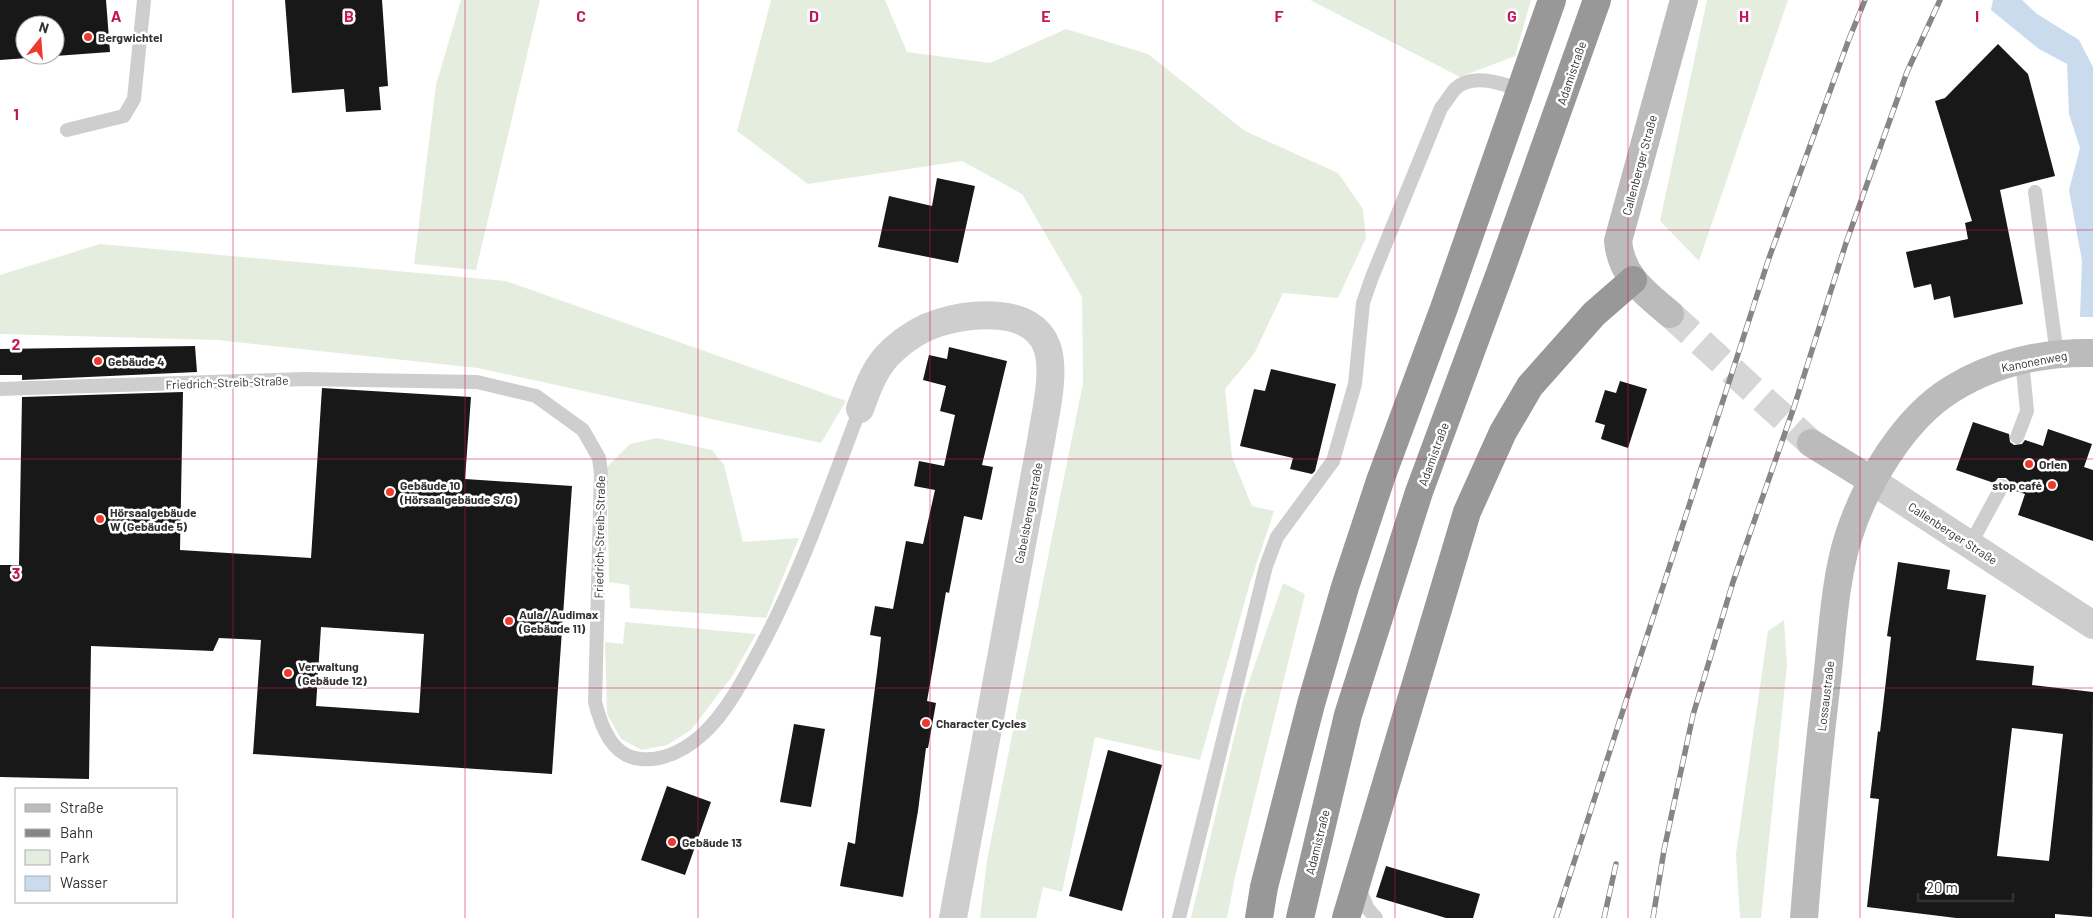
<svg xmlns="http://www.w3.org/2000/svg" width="2093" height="918" font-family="Barlow,sans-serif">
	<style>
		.green { fill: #e5eede }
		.water { fill: #cadbee }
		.building { fill: #181818; fill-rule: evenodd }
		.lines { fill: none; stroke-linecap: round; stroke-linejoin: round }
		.secondary-tunnel { stroke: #d6d6d6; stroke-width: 28; stroke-dasharray: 28 14; stroke-linecap: butt }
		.lane { stroke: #cecece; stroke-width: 14 }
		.street { stroke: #cecece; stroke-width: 28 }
		.secondary { stroke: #bbb; stroke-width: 28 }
		.highway { stroke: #989898; stroke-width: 28 }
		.rail-casing { stroke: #868686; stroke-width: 5.5 }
		.rail { stroke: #fff; stroke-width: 4; stroke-dasharray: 11; stroke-linecap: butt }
		.grid { fill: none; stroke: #c2185b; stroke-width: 1; stroke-opacity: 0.55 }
		.poi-dot { fill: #ee3a2c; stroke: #fff; stroke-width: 2 }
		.labels { text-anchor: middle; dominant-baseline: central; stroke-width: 5; stroke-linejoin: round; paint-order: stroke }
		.poi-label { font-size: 12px; font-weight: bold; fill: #313131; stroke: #fff; text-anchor: start }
		.street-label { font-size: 12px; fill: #313131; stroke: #fff }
		.grid-label { font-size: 16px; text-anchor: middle; font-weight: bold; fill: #c2185b; stroke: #fff; stroke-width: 5; stroke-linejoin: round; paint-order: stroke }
	</style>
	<rect width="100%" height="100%" fill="#fff"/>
	<g class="green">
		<path d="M 461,0 L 540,0 L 476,270 L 414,264 L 436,85 Z"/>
		<path d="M 771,0 L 885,0 L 907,52 L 990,63 L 1066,29 L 1148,54 L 1245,131 L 1338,173 L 1363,209 L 1366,238 L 1338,298 L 1283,293 L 1254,354 L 1225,389 L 1232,457 L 1252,506 L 1274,511 L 1250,583 L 1200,760 L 1095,737 L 1062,892 L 1043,887 L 1036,918 L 980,918 L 987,860 L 1083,383 L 1082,297 L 1022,194 L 962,161 L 808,184 L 737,131 Z"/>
		<path d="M 1310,0 L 1531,0 L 1515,56 L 1460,77 Z"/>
		<path d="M 1707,0 L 1788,0 L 1699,261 L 1660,221 Z"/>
		<path d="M 100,244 L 506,281 L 846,401 L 821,443 L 478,368 L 217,340 L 0,334 L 0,275 Z"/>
		<path d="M 657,438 L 712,450 L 724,465 L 743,542 L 799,538 L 766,618 L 630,608 L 629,585 L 609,582 L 607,467 L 630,444 Z"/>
		<path d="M 1283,583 L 1305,594 L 1235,877 L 1227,918 L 1191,918 L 1244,696 Z"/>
		<path d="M 1784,620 L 1787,665 L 1761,918 L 1740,918 L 1736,854 L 1768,631 Z"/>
		<path d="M 625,622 L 756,634 L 733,675 L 691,730 L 667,745 L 642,750 L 621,739 L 607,714 L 605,642 L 623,644 Z"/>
	</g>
	<path class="water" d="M 1993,0 L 2022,0 L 2037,14 L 2079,40 L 2093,67 L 2093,317 L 2080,317 L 2082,261 L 2069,190 L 2080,148 L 2069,114 L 2067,64 L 2039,49 L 1991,10 Z"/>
	<g class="building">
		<path d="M 0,0 L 106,0 L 110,52 L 0,60 ZM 25,25 L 55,25 L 55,55 L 25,55 Z"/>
		<path d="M 285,0 L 382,0 L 388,86 L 379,87 L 381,110 L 346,112 L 344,89 L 292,93 Z"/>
		<path d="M 1998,44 L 2028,74 L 2055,176 L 2000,190 L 2023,304 L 1954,318 L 1950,296 L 1934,300 L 1931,284 L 1914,288 L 1906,252 L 1968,239 L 1965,223 L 1972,221 L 1935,101 L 1945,98 Z"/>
		<path d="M 937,178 L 975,186 L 958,263 L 878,247 L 889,196 L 932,206 Z"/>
		<path d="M 195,346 L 197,372 L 22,380 L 22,375 L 0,375 L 0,349 Z"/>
		<path d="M 949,347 L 1007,361 L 982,465 L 993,467 L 982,520 L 964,516 L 949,593 L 946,592 L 927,701 L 936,703 L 928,748 L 926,748 L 918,811 L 903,897 L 840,886 L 848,842 L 855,844 L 878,664 L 881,637 L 870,635 L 875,606 L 893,609 L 906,541 L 923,544 L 935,490 L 914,486 L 919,461 L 944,466 L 955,415 L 940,411 L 946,386 L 923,380 L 929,355 L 947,359 Z"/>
		<path d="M 1271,369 L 1336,384 L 1315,471 L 1312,474 L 1290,469 L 1293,458 L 1240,446 L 1254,389 L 1265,391 Z"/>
		<path d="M 1620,381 L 1647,389 L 1628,448 L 1601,439 L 1605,425 L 1595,422 L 1605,390 L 1616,393 Z"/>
		<path d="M 322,388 L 471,397 L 465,479 L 572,486 L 552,774 L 253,754 L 261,640 L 219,638 L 213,651 L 91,646 L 89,779 L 0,777 L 0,565 L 19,565 L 22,397 L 183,392 L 180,550 L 311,558 ZM 321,627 L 424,634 L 419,713 L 316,706 Z"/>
		<path d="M 1973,422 L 2009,434 L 2010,442 L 2014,445 L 2022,444 L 2025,440 L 2043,446 L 2048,429 L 2092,444 L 2084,467 L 2093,470 L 2093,541 L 2018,515 L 2025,494 L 2010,489 L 2010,482 L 2006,478 L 1998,478 L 1994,483 L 1956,470 Z"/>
		<path d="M 1898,562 L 1950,570 L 1947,589 L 1986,595 L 1976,660 L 2034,666 L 2032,685 L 2093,692 L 2092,917 L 2055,914 L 2055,918 L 1956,918 L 1867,907 L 1879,799 L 1870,798 L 1878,731 L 1880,732 L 1891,637 L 1887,636 ZM 2012,728 L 2063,734 L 2049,861 L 1997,856 Z"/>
		<path d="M 794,724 L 825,729 L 811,807 L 780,802 Z"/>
		<path d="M 1108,750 L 1162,765 L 1122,911 L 1069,896 Z"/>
		<path d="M 667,786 L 711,802 L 685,875 L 641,860 Z"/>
		<path d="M 1386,866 L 1480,894 L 1473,918 L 1446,918 L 1376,897 Z"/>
	</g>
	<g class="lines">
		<path class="secondary-tunnel" d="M 1670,314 L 1811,443"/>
		<g class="lane">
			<path d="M 67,130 L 124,116 L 134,99 L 144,0"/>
			<path d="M 2035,192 L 2057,355"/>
			<path d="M 0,389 L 304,379 L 477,382 L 536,396 L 583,430 L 599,458 L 601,473 L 595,702 C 601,726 612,757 641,759 C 666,761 687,749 705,732 C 725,713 741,684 754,660 C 798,581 828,493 860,409"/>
			<path d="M 2017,437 L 2027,411 L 2022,360"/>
			<path d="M 1970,545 L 2002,486"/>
			<path d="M 1358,886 L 1368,909 L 1376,918"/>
			<path d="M 1179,918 L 1266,566 L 1277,537 L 1333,461 L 1355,384 L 1363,303 L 1372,277 L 1441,108 C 1446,102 1450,95 1455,89 C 1472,72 1503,84 1522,90"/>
		</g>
		<g class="street">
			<path d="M 860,409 C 868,387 875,366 893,350 C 905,339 922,328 938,323 C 970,313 1033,306 1047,347 C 1056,373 1045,414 1041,441 L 953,918"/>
			<path d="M 1871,480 L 2093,625"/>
		</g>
		<g class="secondary">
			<path d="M 1670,314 C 1645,293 1621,276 1618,241 L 1684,0"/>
			<path d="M 1811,443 L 1871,480"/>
			<path d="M 1804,918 C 1810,841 1817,765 1826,688 C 1832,641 1834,580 1849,535 C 1866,483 1904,418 1952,389 C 1994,363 2044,352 2093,353"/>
		</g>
		<g class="highway">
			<path d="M 1259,918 L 1264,887 L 1311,704 L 1345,587 L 1381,478 L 1444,308 L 1552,0"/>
			<path d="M 1300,918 L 1348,715 L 1419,492 L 1501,270 L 1597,0"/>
			<path d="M 1346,918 L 1467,512 L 1503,432 L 1530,386 L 1594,314 L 1633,280"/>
		</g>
		<defs>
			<g id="rail">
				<path d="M 1556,918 L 1769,258 L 1849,39 L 1865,0"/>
				<path d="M 1604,918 L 1616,864"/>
				<path d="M 1653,918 L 1664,850 L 1693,715 L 1733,582 L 1794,407 L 1846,243 L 1907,72 L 1940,0"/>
			</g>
		</defs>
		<use href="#rail" class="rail-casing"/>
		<use href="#rail" class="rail"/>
	</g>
	<path class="grid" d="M 233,0 L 233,918M 465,0 L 465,918M 698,0 L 698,918M 930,0 L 930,918M 1163,0 L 1163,918M 1395,0 L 1395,918M 1628,0 L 1628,918M 1860,0 L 1860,918M 0,230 L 2093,230M 0,459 L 2093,459M 0,688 L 2093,688"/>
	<g class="poi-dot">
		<circle cx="88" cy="37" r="5"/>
		<circle cx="98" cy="361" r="5"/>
		<circle cx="2029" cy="464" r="5"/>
		<circle cx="2052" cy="485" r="5"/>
		<circle cx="390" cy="492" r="5"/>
		<circle cx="100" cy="519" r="5"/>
		<circle cx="509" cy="621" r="5"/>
		<circle cx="288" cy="673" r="5"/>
		<circle cx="926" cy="723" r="5"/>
		<circle cx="672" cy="842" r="5"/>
	</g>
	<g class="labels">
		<g class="poi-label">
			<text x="98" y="37">Bergwichtel</text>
			<text x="108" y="361">Gebäude 4</text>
			<text x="2039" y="464">Orlen</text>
			<text x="400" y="485">Gebäude 10<tspan x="400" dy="14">(Hörsaalgebäude S/G)</tspan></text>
			<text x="2042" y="485" text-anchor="end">stop café</text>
			<text x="110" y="512">Hörsaalgebäude<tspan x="110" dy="14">W (Gebäude 5)</tspan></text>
			<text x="519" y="614">Aula/ Audimax<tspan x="519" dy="14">(Gebäude 11)</tspan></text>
			<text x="298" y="666">Verwaltung<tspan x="298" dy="14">(Gebäude 12)</tspan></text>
			<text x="936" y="723">Character Cycles</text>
			<text x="682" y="842">Gebäude 13</text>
		</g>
		<g class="street-label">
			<text transform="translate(1571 73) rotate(-71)">Adamistraße</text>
			<text transform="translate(1639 165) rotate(-75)">Callenberger Straße</text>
			<text transform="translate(2034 361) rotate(-11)">Kanonenweg</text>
			<text transform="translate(227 382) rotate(-2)">Friedrich-Streib-Straße</text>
			<text transform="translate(1433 454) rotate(-70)">Adamistraße</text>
			<text transform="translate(1028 513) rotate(-79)">Gabelsbergerstraße</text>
			<text transform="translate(1953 533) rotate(33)">Callenberger Straße</text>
			<text transform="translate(599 537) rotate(-89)">Friedrich-Streib-Straße</text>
			<text transform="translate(1825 696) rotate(-83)">Lossaustraße</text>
			<text transform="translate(1317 842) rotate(-76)">Adamistraße</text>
		</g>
	</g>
	<g class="grid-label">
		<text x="116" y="22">A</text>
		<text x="349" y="22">B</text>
		<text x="581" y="22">C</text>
		<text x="814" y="22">D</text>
		<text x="1046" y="22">E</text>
		<text x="1279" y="22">F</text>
		<text x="1512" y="22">G</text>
		<text x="1744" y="22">H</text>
		<text x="1977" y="22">I</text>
		<text x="16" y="120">1</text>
		<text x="16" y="350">2</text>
		<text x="16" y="579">3</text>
	</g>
	<rect x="15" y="788" width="162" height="115" fill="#ffffff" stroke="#adadad"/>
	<rect x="25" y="804" width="25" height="8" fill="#bbbbbb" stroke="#adadad"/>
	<text x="60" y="813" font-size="15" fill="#313131">Straße</text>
	<rect x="25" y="829" width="25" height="8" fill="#868686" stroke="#adadad"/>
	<text x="60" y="838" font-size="15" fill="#313131">Bahn</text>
	<rect x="25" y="850" width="25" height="15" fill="#e5eede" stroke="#adadad"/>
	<text x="60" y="863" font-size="15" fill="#313131">Park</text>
	<rect x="25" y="876" width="25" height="15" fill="#cadbee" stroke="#adadad"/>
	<text x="60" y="888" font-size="15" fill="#313131">Wasser</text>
	<g transform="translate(40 40) rotate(17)"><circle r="24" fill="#ffffff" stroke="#adadad"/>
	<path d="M0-4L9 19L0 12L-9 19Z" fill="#ee3a2c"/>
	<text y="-8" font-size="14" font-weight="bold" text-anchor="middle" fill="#313131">N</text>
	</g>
	<path d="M1918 893v8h95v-8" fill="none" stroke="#313131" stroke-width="2.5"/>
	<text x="1926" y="893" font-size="15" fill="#313131" stroke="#ffffff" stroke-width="4" paint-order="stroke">20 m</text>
</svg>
